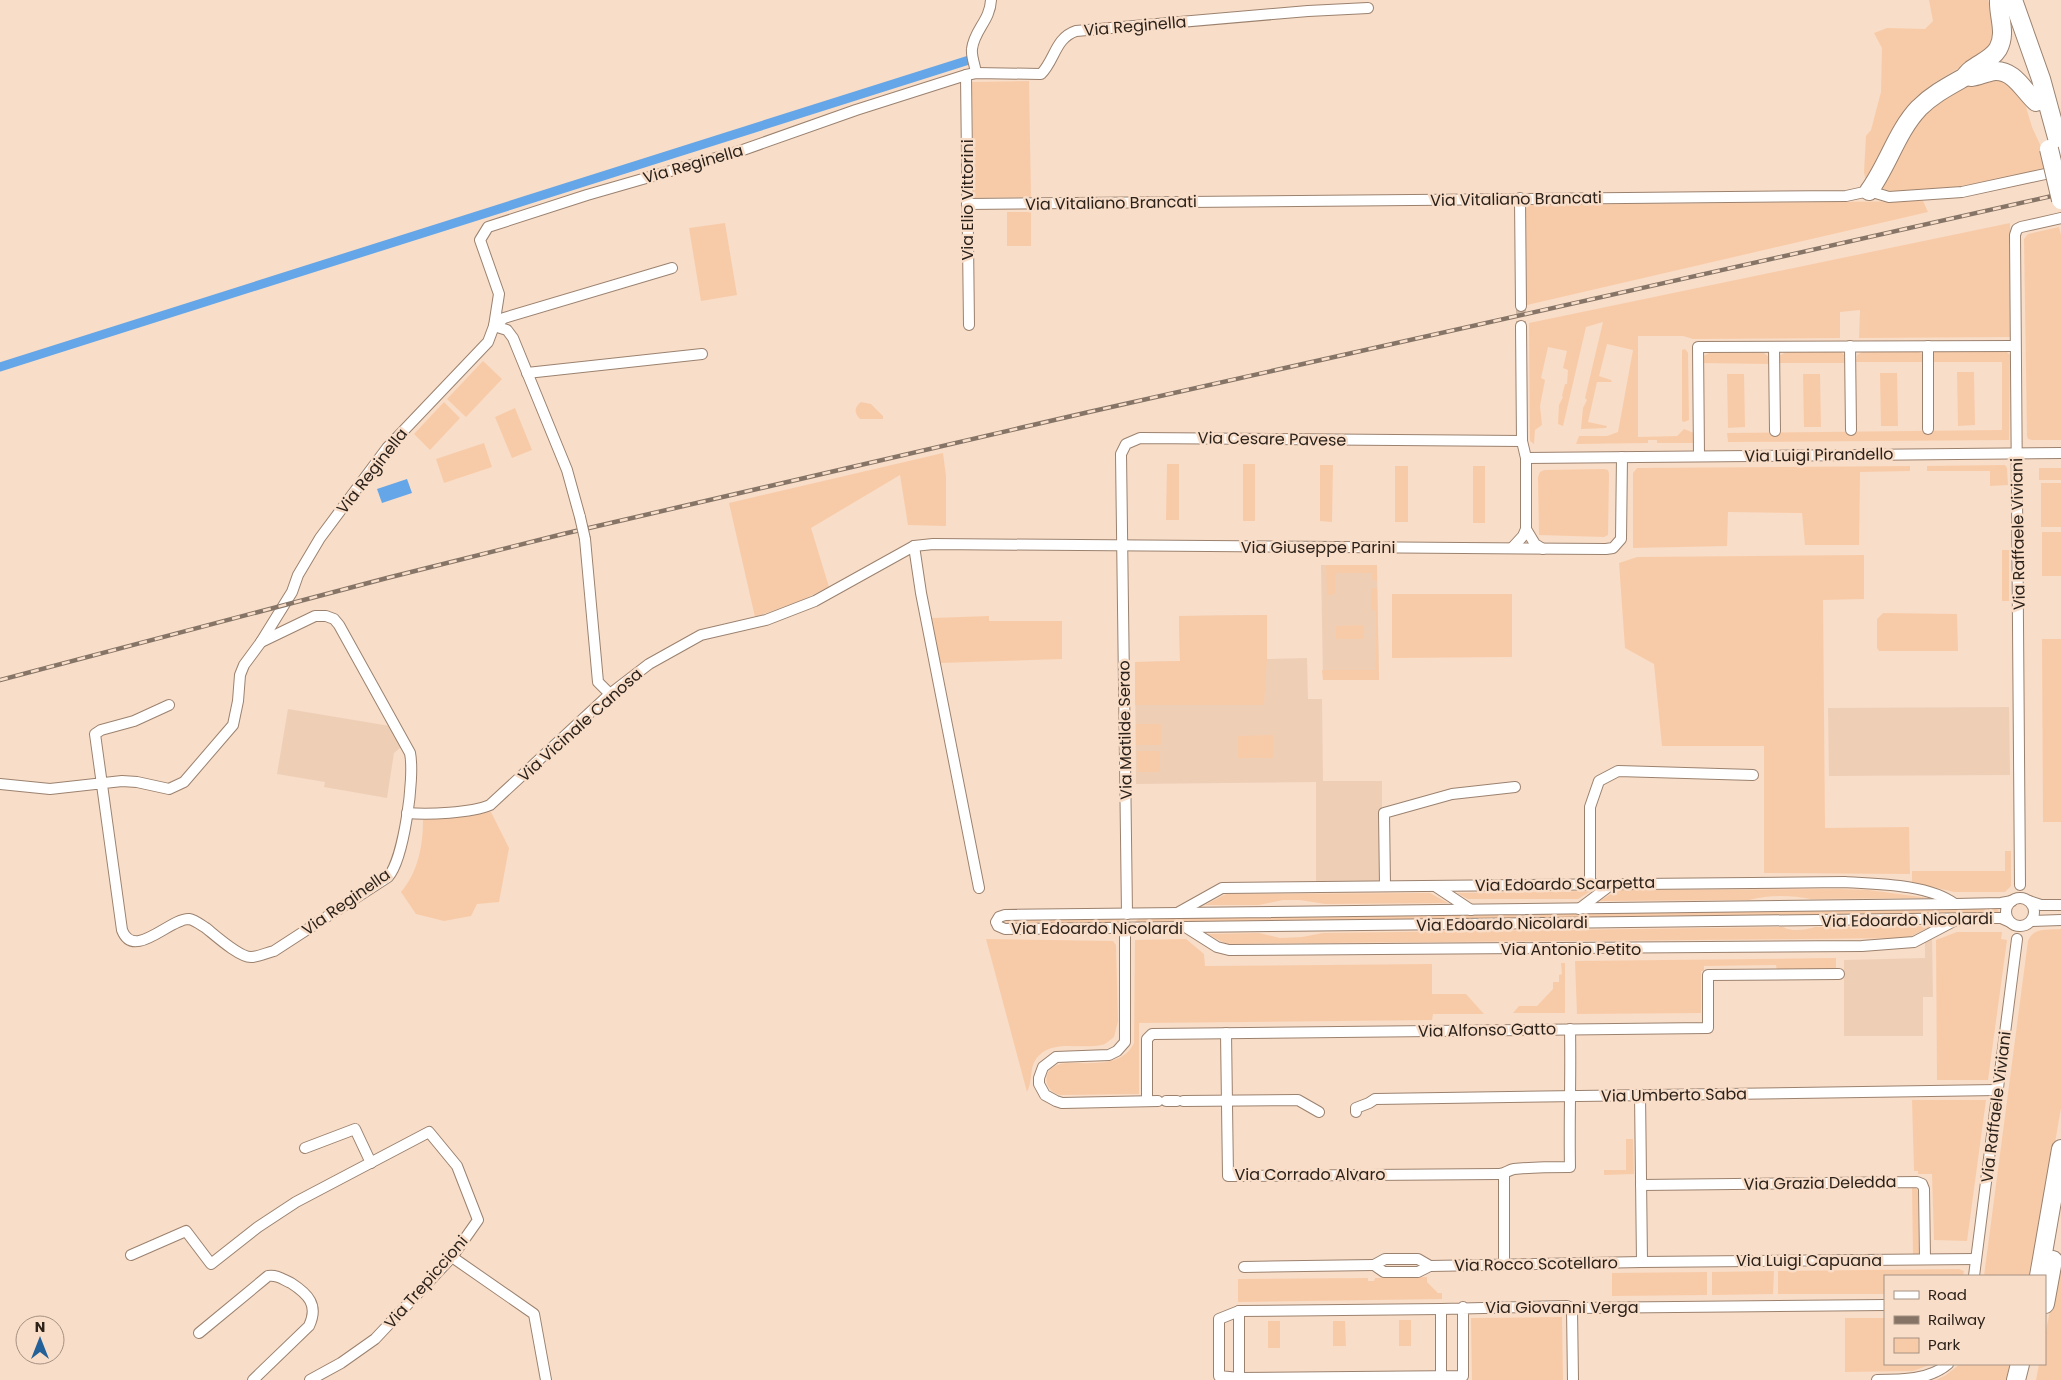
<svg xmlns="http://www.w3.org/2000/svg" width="2061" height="1380" font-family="Poppins,sans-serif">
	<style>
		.built { fill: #efceb6 }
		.green { fill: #f8cba8 }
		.water { fill: #64a6e7 }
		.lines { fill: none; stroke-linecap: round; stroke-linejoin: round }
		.canal { stroke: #64a6e7; stroke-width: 9 }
		.street-tunnel { stroke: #cfb8a5; stroke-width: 10; stroke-dasharray: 10 5; stroke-linecap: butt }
		.street-casing { stroke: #9b826f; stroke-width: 12 }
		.highway-casing { stroke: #9b826f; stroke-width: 20 }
		.street { stroke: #fff; stroke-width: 10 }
		.highway { stroke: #fff; stroke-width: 18 }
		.rail-casing { stroke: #867567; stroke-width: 4.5 }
		.rail { stroke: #f8ddc8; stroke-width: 2.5; stroke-dasharray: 8; stroke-linecap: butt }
		.street-bridge-casing { stroke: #9b826f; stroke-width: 12; stroke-linecap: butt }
		.highway-bridge-casing { stroke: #9b826f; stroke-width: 20; stroke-linecap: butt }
		.street-bridge { stroke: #fff; stroke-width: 10 }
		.highway-bridge { stroke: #fff; stroke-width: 18 }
		.labels { text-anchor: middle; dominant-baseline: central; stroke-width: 5; stroke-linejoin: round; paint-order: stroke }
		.street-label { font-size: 16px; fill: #2c221a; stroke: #f8ddc8 }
	</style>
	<rect width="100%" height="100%" fill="#f8ddc8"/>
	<g class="built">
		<path d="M 1321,565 L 1377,565 L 1379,680 L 1323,680 Z"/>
		<path d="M 1267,615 L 1267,659 L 1307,658 L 1308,699 L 1322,699 L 1323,781 L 1382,781 L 1382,881 L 1316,881 L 1316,782 L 1136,784 L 1135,662 L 1180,661 L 1179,616 Z"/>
		<path d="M 2009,707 L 2010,775 L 1829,776 L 1828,708 Z"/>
		<path d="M 288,709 L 390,726 L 401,747 L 394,753 L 387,798 L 324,787 L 325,782 L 277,774 Z"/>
		<path d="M 1955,904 L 1955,927 L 1932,936 L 1933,997 L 1923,997 L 1923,1036 L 1844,1036 L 1844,960 L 1925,958 L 1925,933 L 1936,926 L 1936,920 L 1401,925 L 1177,913 Z"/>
	</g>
	<g class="green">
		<path d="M 1929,0 L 1988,0 L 1997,31 L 1990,46 L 1982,54 L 1934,83 L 1912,103 L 1866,183 L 1864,172 L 1866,136 L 1871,130 L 1881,92 L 1882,48 L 1874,33 L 1887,28 L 1925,29 L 1933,21 Z"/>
		<path d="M 2000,76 L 2023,97 L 2032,127 L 2043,151 L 2047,169 C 2018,175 1901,203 1880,187 L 1923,112 L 1974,81 Z"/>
		<path d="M 1029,81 L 1031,197 L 974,198 L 972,82 Z"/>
		<path d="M 1923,201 L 1928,212 L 1527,305 L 1526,208 L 1530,205 Z"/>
		<rect x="1007" y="212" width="24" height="34"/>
		<path d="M 725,223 L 737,295 L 701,301 L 689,228 Z"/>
		<path d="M 2010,223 L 2011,337 L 1859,338 L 1860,310 L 1840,312 L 1840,338 L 1693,339 L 1683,336 L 1638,336 L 1638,437 L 1677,436 L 1684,429 L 1694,433 L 1694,443 L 1657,443 L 1657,440 L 1648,440 L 1648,443 L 1576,444 L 1579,436 L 1607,436 L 1618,432 L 1633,350 L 1607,344 L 1599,376 L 1611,380 L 1612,382 L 1597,382 L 1588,422 L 1607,426 L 1606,428 L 1581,429 L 1583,408 L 1587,400 L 1585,398 L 1603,322 L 1586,327 L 1563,426 L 1558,424 L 1559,405 L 1563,397 L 1562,396 L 1565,384 L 1567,384 L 1568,370 L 1563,368 L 1567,351 L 1548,347 L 1541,378 L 1545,380 L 1540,406 L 1542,425 L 1535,430 L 1534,444 L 1530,441 L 1529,323 Z"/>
		<path d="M 2059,227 L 2061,235 L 2061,440 L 2032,440 L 2028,439 L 2027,436 L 2024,239 L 2028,234 Z"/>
		<path d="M 1685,349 L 1688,353 L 1689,420 L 1684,422 L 1682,421 L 1682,350 Z"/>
		<path d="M 1864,351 L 1918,351 L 1924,356 L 1924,362 L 1856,362 L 1857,355 Z"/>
		<path d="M 1934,351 L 2006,351 L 2010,355 L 2009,440 L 1728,442 L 1727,433 L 2002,430 L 2002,362 L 1931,362 Z"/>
		<path d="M 1786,352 L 1841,352 L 1847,357 L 1847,363 L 1778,363 L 1779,356 Z"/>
		<path d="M 1709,353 L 1764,353 L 1769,357 L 1769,364 L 1701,363 L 1702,357 Z"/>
		<path d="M 483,361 L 502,379 L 466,417 L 447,399 Z"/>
		<path d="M 1957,372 L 1974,372 L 1975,425 L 1958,426 Z"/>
		<path d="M 1880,373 L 1897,373 L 1898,426 L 1881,426 Z"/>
		<path d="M 1727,374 L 1744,374 L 1745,427 L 1728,428 Z"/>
		<path d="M 1803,374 L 1820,374 L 1821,427 L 1804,427 Z"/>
		<path d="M 444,402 L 460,418 L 430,450 L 414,434 Z"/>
		<path d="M 861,402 L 871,404 L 883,416 L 883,419 L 860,419 C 854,413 854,407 861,402 Z"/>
		<path d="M 515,408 L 532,450 L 512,458 L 495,417 Z"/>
		<path d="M 484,443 L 492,467 L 444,483 L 436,459 Z"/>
		<path d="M 943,453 L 946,476 L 946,526 L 908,525 L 900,475 L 811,528 L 829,587 L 800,601 L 755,617 L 729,503 Z"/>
		<path d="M 1167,464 L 1179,464 L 1179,520 L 1166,520 Z"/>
		<rect x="1243" y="464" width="12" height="57"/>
		<path d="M 1320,465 L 1333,465 L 1332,522 L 1320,521 Z"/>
		<path d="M 2005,465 L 2007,468 L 2008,485 L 1990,486 L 1990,471 L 1927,471 L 1927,466 Z"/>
		<rect x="1395" y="466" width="13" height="56"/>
		<rect x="1473" y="466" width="12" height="57"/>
		<path d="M 1910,466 L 1910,471 L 1860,472 L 1859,545 L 1805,545 L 1802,513 L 1728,512 L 1727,546 L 1633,548 L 1633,473 L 1637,468 Z"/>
		<rect x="2039" y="468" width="22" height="12"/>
		<path d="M 1604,469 L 1608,470 L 1609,474 L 1608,535 L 1604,537 L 1539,535 L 1538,477 L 1540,472 L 1544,470 Z"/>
		<rect x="2041" y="483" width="20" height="44"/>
		<rect x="2042" y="532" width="19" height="44"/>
		<rect x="2002" y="550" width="7" height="51"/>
		<path d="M 1864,555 L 1864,599 L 1823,600 L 1825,828 L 1909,827 L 1910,874 L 1764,873 L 1764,746 L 1662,746 L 1654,664 L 1625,648 L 1619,563 L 1637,557 Z"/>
		<path d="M 1326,565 L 1377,565 L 1377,581 L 1372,580 L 1372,573 L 1336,573 L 1335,594 L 1327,596 Z"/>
		<path d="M 1371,588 L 1377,588 L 1379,680 L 1323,680 L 1322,670 L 1375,670 L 1376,611 L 1371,610 Z"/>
		<path d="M 1392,594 L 1512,594 L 1512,657 L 1392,658 Z"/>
		<path d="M 1883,613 L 1957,614 L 1958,651 L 1879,651 L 1877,648 L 1877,619 Z"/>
		<path d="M 1267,615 L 1267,659 L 1264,705 L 1135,705 L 1135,662 L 1180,661 L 1179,616 Z"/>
		<path d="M 989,616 L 989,621 L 1062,621 L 1062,659 L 940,663 L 932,618 Z"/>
		<path d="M 1364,625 L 1364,639 L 1336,639 L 1336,626 Z"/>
		<path d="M 2042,639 L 2061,639 L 2061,822 L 2043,822 Z"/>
		<path d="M 1136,724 L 1161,724 L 1162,745 L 1136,745 Z"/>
		<path d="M 1273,735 L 1273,758 L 1238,758 L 1238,736 Z"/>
		<rect x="1137" y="751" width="23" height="21"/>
		<path d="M 491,812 L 509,848 L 499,902 L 477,904 L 471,916 L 444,921 L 416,914 L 401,892 C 418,872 423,846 423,820 Z"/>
		<path d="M 2005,851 L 2011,851 L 2011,886 L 2005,892 L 1954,892 L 1912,882 L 1912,871 L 2005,871 Z"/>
		<path d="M 1838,889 L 1869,890 L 1928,898 L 1811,899 C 1789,895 1770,895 1749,900 L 1599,901 L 1618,890 Z"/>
		<path d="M 1591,891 L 1578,899 L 1468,899 L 1457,893 Z"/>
		<path d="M 1430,893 L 1448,903 L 1325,904 L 1300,900 L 1283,900 L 1259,905 L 1205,905 L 1226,894 Z"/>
		<path d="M 1996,908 L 1999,911 L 1996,914 L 1539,919 L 1539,914 Z"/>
		<path d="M 1515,914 L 1515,919 L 1137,923 L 1136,921 L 1139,918 Z"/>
		<path d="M 1119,918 L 1121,921 L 1119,923 L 1008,924 L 1006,922 L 1007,920 Z"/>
		<path d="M 1931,926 L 1908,938 L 1227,944 L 1207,934 L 1259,933 L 1280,938 L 1302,937 L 1323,933 L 1783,927 C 1792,932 1805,930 1815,927 Z"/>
		<path d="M 2061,929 L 2061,1108 L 2032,1276 L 1984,1276 L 2028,941 C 2033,927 2048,930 2061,929 Z"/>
		<path d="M 1957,932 L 2002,932 L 2001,939 L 2007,940 L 1988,1080 L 1937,1080 L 1936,940 Z"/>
		<path d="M 986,939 L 1113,941 L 1116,945 L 1118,1021 L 1114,1037 C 1110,1040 1105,1045 1101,1045 C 1080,1050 1051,1038 1036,1059 C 1029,1069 1033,1081 1027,1092 Z"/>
		<path d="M 1186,939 L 1204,954 L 1205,966 L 1432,964 L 1432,994 L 1466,994 L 1484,1014 L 1433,1014 L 1432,1020 L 1139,1023 L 1139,1094 L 1060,1095 C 1044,1092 1041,1071 1057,1065 C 1062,1063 1067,1063 1072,1063 C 1095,1063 1123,1066 1134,1043 L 1135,940 Z"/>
		<path d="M 1836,958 L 1836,970 L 1777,971 L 1776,965 L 1704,966 L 1704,971 L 1701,971 L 1701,1013 L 1577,1014 L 1575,961 Z"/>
		<path d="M 1561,963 L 1565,963 L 1565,1013 L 1513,1013 L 1519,1006 L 1537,1006 L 1553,989 L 1553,982 L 1559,982 L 1559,975 L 1562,974 Z"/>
		<path d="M 1912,1100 L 1986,1100 L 1967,1241 L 1934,1240 L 1932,1174 L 1918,1174 L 1918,1171 L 1914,1171 Z"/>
		<path d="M 1626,1139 L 1633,1139 L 1634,1174 L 1604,1175 L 1604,1170 L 1626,1170 Z"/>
		<path d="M 1912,1187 L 1917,1189 L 1918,1192 L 1919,1254 L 1913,1256 Z"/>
		<path d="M 2061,1252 L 2061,1380 L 2036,1380 L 2039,1364 L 2045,1364 L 2045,1336 Z"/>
		<path d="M 1959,1269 L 1964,1271 L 1963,1276 L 1885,1276 L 1885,1294 L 1778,1294 L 1778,1271 Z"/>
		<path d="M 1774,1271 L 1773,1294 L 1712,1295 L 1712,1272 Z"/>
		<path d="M 1707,1272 L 1707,1295 L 1612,1296 L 1612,1273 Z"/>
		<path d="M 1427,1277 L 1427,1282 L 1438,1293 L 1442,1293 L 1442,1299 L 1238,1302 L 1238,1279 L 1368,1278 L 1368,1281 L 1374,1281 L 1375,1278 Z"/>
		<path d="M 1562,1317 L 1563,1380 L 1472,1380 L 1471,1318 Z"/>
		<path d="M 1845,1318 L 1885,1318 L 1885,1364 L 1932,1364 L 1913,1371 L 1845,1372 Z"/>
		<rect x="1399" y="1320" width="12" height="26"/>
		<rect x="1268" y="1321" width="12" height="27"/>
		<path d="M 1333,1321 L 1345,1321 L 1346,1346 L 1333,1346 Z"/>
		<path d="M 1960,1364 L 2013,1364 L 2010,1380 L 1936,1380 L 1946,1375 Z"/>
	</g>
	<path class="water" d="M 407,479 L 412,493 L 382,503 L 377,489 Z"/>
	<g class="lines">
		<path class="canal" d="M 0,367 L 969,60"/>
		<path class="street-tunnel" d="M 1521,306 L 1521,326"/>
		<defs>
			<g id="street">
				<path d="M 976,73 C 975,65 971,56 972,49 C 974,30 990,21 991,0"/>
				<path d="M 966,75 L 969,325"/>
				<path d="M 1520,198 L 1521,306"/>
				<path d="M 967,204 L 1846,196 L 1869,191 L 1889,197 L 1962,192 L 2059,171"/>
				<path d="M 494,326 L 507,330 L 513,338 L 567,470 L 580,517"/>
				<path d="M 494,326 L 504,318 L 672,268"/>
				<path d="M 1850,346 L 1851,430"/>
				<path d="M 1928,346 L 1928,429"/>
				<path d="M 1774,347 L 1775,431"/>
				<path d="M 527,373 L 702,354"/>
				<path d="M 1699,456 L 1698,347 L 2015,346"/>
				<path d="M 1526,458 L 2061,453"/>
				<path d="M 1526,529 L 1535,544 L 1543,549"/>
				<path d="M 585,539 L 598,682 L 610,694"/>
				<path d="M 914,546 L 921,593 L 979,888"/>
				<path d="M 1512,548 L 1523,536 L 1526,529 L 1526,458 L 1522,441 L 1521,326"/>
				<path d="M 261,642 L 292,592 L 298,575 L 320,538 L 387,448 L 488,342 L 494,326 L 499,294 L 480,240 L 488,227 L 587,195 L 740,151 L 856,110 L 966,75 L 976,73 L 1041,74 C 1055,60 1055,38 1076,31 L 1308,11 L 1368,8"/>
				<path d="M 0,784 L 50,789 L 122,781 L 137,782 L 169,789 L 184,782 L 233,725 L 238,701 L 240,675 L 244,665 L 261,642 L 315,616 L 326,616 L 334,619 L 339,625 L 410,753 C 415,777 404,859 388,877 L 274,951 C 266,953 258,957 251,957 C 239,957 216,936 206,928 C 201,925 195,920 189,919 C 170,918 134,961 122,930 L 95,734 L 101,730 L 134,721 L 169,705"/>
				<path d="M 407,813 C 428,815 471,813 490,805 L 610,694 L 649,664 L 701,635 L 766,620 L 815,601 L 914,546 L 933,544 L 1606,549 L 1613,548 L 1621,539 L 1622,457"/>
				<path d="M 1590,884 L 1590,807 L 1599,781 L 1618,771 L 1753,775"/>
				<path d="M 2020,885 L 2015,235 L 2017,229 L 2021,227 L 2061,218"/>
				<path d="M 1385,886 L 1384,813 L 1452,794 L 1515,787"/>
				<path d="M 1435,886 L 1471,910"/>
				<circle cx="2020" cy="912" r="14"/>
				<path d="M 2029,901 L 2041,905 L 2061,905"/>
				<path d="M 1579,909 L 1612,884"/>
				<path d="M 1179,912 L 1222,888 L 1845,882 C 1878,884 1928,884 1955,904"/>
				<path d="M 1127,914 L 1121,454 L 1126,444 L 1140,438 L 1522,441"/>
				<path d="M 2031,921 L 2061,920"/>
				<path d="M 2010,922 L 2001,918 L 1991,918 L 1005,929 L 998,926 L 996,922 L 999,917 L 1005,915 L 1955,904 L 2001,903 L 2012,901"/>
				<path d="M 1125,928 L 1125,1042 L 1117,1051 L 1109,1055 L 1056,1057 L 1043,1067 L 1039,1078 L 1039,1084 L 1045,1095 L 1056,1101 L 1062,1103 L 1158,1101"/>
				<path d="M 1187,928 L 1217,947 L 1229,950 L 1862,946 L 1914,942 L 1954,921"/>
				<path d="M 1226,1033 L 1228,1176 L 1499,1174 C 1505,1174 1508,1170 1514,1169 C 1532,1167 1551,1167 1570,1167 C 1569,1121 1571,1075 1570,1029"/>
				<path d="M 1640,1094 L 1642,1262"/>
				<path d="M 1147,1101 L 1147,1039 L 1152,1034 L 1708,1028 L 1708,975 L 1839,974"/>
				<path d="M 1166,1101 L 1177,1101"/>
				<path d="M 1183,1101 L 1298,1100 L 1319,1112"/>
				<path d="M 1356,1112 L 1356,1108 L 1369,1103 L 1375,1099 L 1998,1090"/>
				<path d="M 305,1148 L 355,1129 L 371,1163"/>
				<path d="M 1504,1174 L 1504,1264"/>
				<path d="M 1641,1185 L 1917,1182 L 1922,1184 L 1924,1189 L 1925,1259"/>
				<path d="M 131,1255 L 186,1231 L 211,1264 L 258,1227 L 296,1202 L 429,1132 L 457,1166 L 478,1220 L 452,1257 L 375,1339 L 341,1363 L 310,1380"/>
				<path d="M 452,1257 L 534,1314 L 546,1380"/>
				<path d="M 1430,1266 L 1418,1259 L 1385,1259 L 1374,1265 L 1384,1272 L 1418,1272 L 1430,1266 L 1642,1262 L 1976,1259"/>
				<path d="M 1244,1267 L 1374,1265"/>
				<path d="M 1974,1276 L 2017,939"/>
				<path d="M 1463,1307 L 1463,1376 L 1239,1378 L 1219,1376 L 1219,1319 L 1239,1311 L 1441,1309 L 1567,1306 L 1572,1308 L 1885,1305"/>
				<path d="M 1572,1308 L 1573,1380"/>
				<path d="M 1441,1309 L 1441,1380"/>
				<path d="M 1239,1311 L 1239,1378"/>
				<path d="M 199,1333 L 268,1276 C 278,1275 282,1279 291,1283 C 308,1294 319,1305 309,1326 L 253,1380"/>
				<path d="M 1877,1380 C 1902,1380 1929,1380 1948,1364"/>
			</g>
			<g id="highway">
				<path d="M 2013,0 L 2041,79 L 2061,152"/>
				<path d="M 1971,77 C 1979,76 1986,72 1995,71 C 2014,70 2023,90 2036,102"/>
				<path d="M 1869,191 C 1888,165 1897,131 1919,108 C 1932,95 1947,87 1963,78 C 1966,76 1968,72 1971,70 C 1980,63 1992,59 1998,49 C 2007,33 1998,16 1999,0"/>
				<path d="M 2039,1276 L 2061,1149"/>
				<path d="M 2045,1304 L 2053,1260"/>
				<path d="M 2016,1380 L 2020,1364"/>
			</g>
		</defs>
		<use href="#street" class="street-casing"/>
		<use href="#highway" class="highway-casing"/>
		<use href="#street" class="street"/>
		<use href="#highway" class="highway"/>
		<defs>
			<path id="rail" d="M 0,680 L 387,578 L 563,534 L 1089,412 L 2061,194"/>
		</defs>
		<use href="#rail" class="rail-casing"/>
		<use href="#rail" class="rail"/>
		<defs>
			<path id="street-bridge" d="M 580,517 L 585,539"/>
			<path id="highway-bridge" d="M 2049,149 L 2061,200"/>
		</defs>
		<use href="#street-bridge" class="street-bridge-casing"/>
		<use href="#highway-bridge" class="highway-bridge-casing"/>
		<use href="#street-bridge" class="street-bridge"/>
		<use href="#highway-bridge" class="highway-bridge"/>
	</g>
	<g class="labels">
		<g class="street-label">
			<text transform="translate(1135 26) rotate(-5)">Via Reginella</text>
			<text transform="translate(693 164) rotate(-16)">Via Reginella</text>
			<text transform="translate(1516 199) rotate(-1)">Via Vitaliano Brancati</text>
			<text transform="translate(967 200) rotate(-90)">Via Elio Vittorini</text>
			<text transform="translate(1111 203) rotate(-1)">Via Vitaliano Brancati</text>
			<text transform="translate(1272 439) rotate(1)">Via Cesare Pavese</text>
			<text transform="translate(1819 455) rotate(-1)">Via Luigi Pirandello</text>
			<text transform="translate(372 471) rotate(-52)">Via Reginella</text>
			<text transform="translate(2018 534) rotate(-91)">Via Raffaele Viviani</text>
			<text x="1318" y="547">Via Giuseppe Parini</text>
			<text transform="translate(580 725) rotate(-42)">Via Vicinale Canosa</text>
			<text transform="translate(1125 730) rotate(-91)">Via Matilde Serao</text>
			<text transform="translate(1565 884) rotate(-1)">Via Edoardo Scarpetta</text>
			<text transform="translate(346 902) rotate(-35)">Via Reginella</text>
			<text transform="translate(1907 920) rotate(-1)">Via Edoardo Nicolardi</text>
			<text transform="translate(1502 924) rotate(-1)">Via Edoardo Nicolardi</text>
			<text x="1097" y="928">Via Edoardo Nicolardi</text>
			<text x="1571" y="949">Via Antonio Petito</text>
			<text transform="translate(1487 1030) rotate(-1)">Via Alfonso Gatto</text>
			<text transform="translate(1674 1095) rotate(-1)">Via Umberto Saba</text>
			<text transform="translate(1996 1107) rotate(-83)">Via Raffaele Viviani</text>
			<text x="1310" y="1174">Via Corrado Alvaro</text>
			<text transform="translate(1820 1183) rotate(-1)">Via Grazia Deledda</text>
			<text x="1809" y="1260">Via Luigi Capuana</text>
			<text transform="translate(1536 1264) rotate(-1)">Via Rocco Scotellaro</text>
			<text transform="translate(426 1282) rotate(-49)">Via Trepiccioni</text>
			<text x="1562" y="1307">Via Giovanni Verga</text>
		</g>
	</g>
	<rect x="1884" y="1275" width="162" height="90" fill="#f8ddc8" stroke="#a69282"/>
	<rect x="1894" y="1291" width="25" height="8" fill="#ffffff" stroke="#a69282"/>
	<text x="1928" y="1300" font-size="15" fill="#2c221a">Road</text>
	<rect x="1894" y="1316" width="25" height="8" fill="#867567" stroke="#a69282"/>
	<text x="1928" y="1325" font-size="15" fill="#2c221a">Railway</text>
	<rect x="1894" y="1338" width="25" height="15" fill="#f8cba8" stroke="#a69282"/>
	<text x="1928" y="1350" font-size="15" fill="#2c221a">Park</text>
	<g transform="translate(40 1340)"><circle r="24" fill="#f8ddc8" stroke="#a69282"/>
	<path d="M0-4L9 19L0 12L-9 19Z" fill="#246198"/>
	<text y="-8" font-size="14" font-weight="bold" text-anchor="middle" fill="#2c221a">N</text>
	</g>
</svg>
